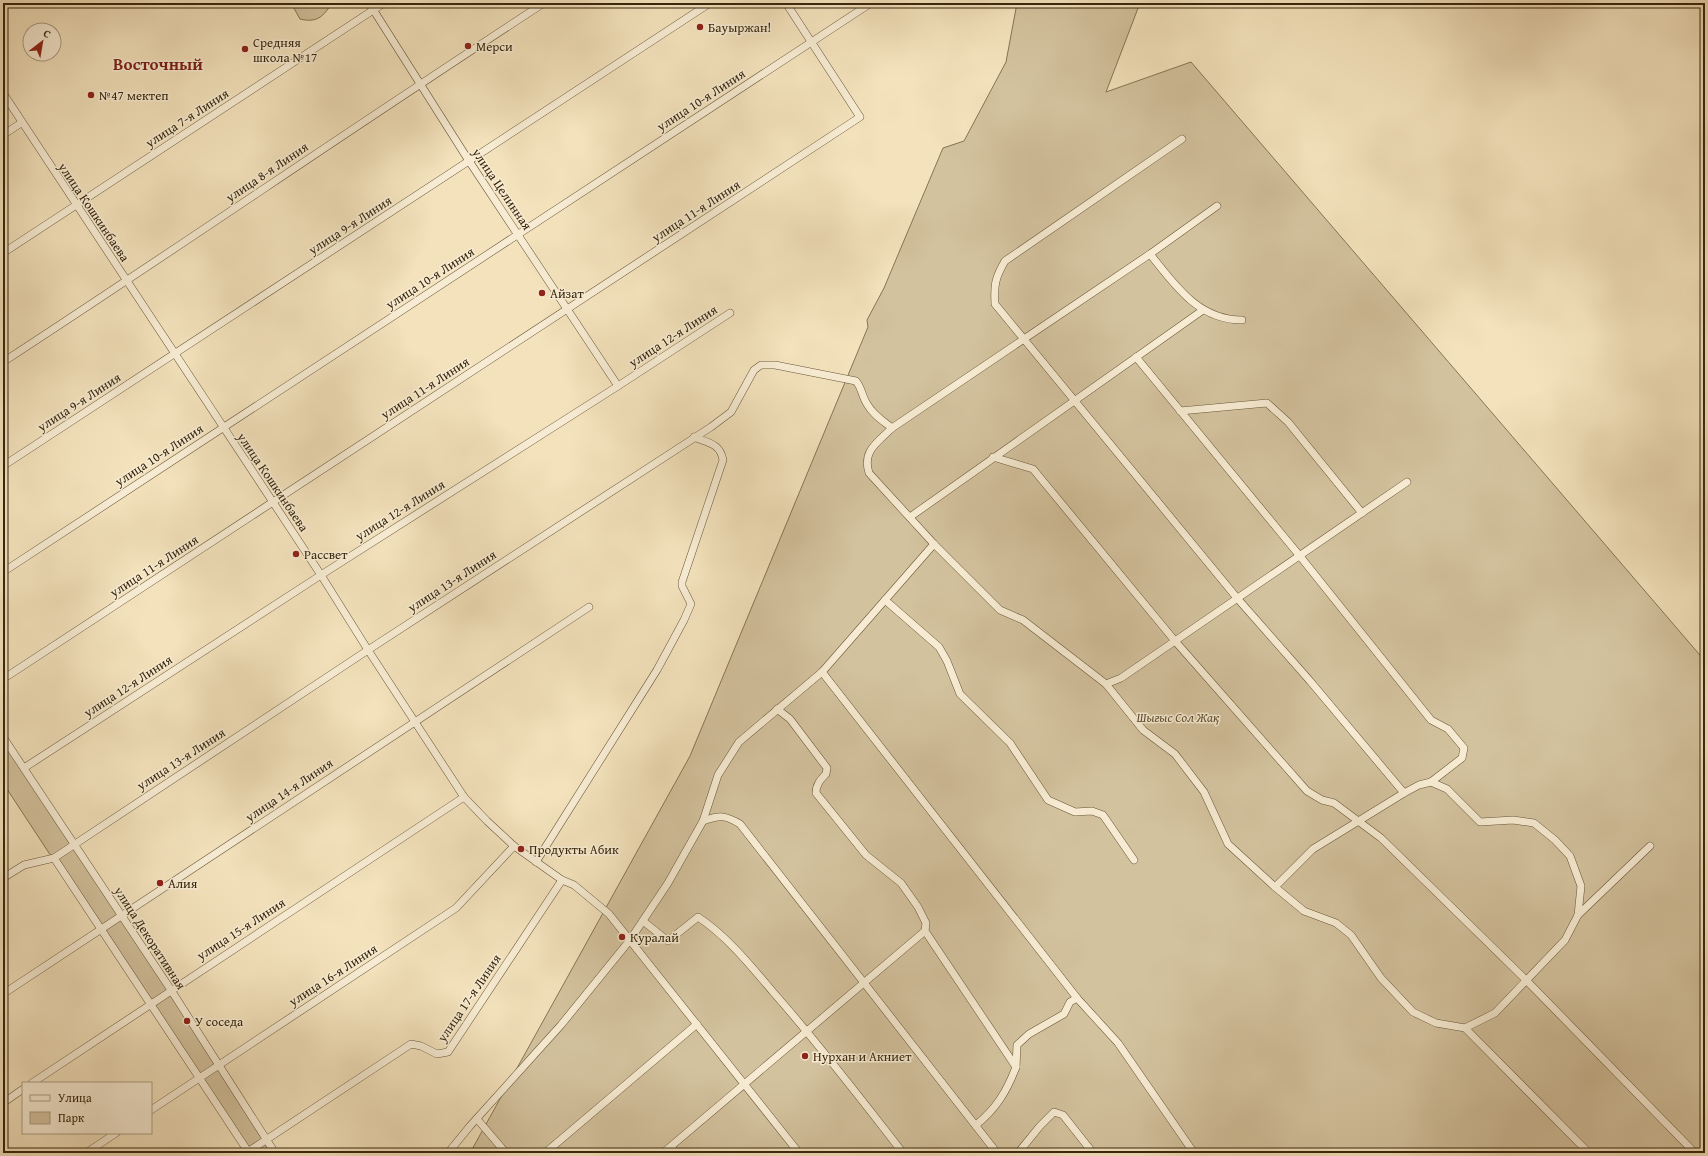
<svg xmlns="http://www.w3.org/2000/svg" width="1708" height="1156" font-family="'Gentium Book Plus',serif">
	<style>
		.green { fill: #d3c29e; stroke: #867455 }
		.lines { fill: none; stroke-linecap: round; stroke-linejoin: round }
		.street-casing { stroke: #675538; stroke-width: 8 }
		.street { stroke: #f7ecd3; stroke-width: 7 }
		.poi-dot { fill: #8f2418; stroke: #f7ecd3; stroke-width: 1.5 }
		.labels { text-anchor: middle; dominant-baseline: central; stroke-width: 3; stroke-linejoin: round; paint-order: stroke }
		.poi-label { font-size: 13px; fill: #38260c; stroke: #f7ecd3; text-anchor: start }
		.street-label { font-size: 13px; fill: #38260c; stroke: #f7ecd3 }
		.park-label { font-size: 13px; font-style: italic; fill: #5f4d30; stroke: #f7ecd3 }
		.district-label { font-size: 17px; font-weight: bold; fill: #7a1f14; stroke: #f7ecd3 }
	</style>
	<rect width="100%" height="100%" fill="#f3e2bc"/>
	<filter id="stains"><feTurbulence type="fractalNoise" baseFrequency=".005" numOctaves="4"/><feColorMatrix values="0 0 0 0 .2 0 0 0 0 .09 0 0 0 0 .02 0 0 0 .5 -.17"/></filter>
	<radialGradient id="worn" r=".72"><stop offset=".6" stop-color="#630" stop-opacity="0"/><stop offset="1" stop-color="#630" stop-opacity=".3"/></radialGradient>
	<g class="green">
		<path d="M 291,3 L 332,3 C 323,17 317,23 300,19 Z"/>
		<path d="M 1017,3 L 1140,3 L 1106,92 L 1191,62 L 1705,661 L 1705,1153 L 470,1153 L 690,756 L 868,327 L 867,320 L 884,288 L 943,148 L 964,141 L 1006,62 Z"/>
		<path d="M 3,742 L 275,1153 L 246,1153 L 3,783 Z"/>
	</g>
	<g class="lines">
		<defs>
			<g id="street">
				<path d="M 369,3 L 469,161 L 618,386"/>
				<path d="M 3,93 L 321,575 L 368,650 L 464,797 L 487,821 L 514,846 L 562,880 L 574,885 L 609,914 L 799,1153"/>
				<path d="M 3,135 L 21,123"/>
				<path d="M 1182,139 L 1005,261 C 995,278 994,285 995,304 L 1237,598 L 1310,681 L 1404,793"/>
				<path d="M 1217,206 L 1150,254 L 892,428 C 877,443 862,451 869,473 L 934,544 L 1000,610 L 1023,620 L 1106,684 L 1143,730 L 1175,754 L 1204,792 L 1228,844 L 1275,887 L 1304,911 L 1336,923 L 1351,935 L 1381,978 L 1413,1012 L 1436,1023 L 1465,1028 L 1589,1153"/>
				<path d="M 3,253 L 384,3"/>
				<path d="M 1150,254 C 1175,285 1198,320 1242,320"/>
				<path d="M 1136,357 L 1299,555 L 1431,720 L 1448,729 L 1464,748 L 1462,758 L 1431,782 L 1419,785 L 1404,793 L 1313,849 L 1275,887"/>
				<path d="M 3,362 C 184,244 362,121 544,3"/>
				<path d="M 1180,411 L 1267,403 L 1288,422 L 1362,513"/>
				<path d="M 993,457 L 1033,469 L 1175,641 L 1307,791 L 1322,800 L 1334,803 L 1381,838 L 1526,980 L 1695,1153"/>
				<path d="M 3,466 L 710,3"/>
				<path d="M 910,517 L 1203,310"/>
				<path d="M 3,572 L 871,3"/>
				<path d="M 885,600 L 939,647 L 947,661 L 960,694 L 1010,743 L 1048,800 L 1075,812 L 1092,811 L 1103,815 L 1134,860"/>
				<path d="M 822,672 L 1077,998 L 1118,1043 L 1194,1153"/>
				<path d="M 3,679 L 860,117 L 786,3"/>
				<path d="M 1106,684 L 1121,678 L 1407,482"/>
				<path d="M 777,709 L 790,719 L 827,768 L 826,774 C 820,780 816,785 816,793 L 866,855 L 901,883 L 918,907 L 926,923 L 925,931 L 1016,1067 C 1007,1091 996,1109 976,1125"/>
				<path d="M 3,737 L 171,990 L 275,1153"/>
				<path d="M 24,768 L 321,575 L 618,386 L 730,313"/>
				<path d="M 1431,782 L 1447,789 L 1480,822 L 1513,820 L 1534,823 L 1555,840 L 1570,856 L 1581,886 L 1578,915 L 1565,940 L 1495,1013 L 1465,1028"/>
				<path d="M 703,821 C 720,815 725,815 740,824 L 997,1153"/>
				<path d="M 54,858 L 249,1153"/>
				<path d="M 536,862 L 657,670 L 684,620 L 691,604 L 682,586 L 682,582 L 723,460 C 720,443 708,443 694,437"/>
				<path d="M 3,878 L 24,865 L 54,858 L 368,650 L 711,427 L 731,412 L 754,370 L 761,365 L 775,365 L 856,381 C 862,388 862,397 867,404 C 873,415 883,421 892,428"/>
				<path d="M 1578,915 L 1650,846"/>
				<path d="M 643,921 L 668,941 L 698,917 C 727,936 751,966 773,992 C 819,1044 861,1099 903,1153"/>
				<path d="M 3,994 L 589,607"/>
				<path d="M 1016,1067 L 1017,1045 L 1029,1034 L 1064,1014 L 1070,1002 L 1077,998"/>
				<path d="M 32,1083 L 464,797"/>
				<path d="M 3,1103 L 23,1089"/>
				<path d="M 151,1110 L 456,908 L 514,846"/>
				<path d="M 477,1119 L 506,1153"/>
				<path d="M 671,1147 L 676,1153"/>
				<path d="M 86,1153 L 116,1133"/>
				<path d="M 246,1153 L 411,1044 L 421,1046 L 437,1054 L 448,1052 L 562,880"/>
				<path d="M 448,1153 L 470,1126 L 561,1025 L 630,940 L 668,883 L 703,821 L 718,775 L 739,742 L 822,672 L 934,544"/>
				<path d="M 545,1153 L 697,1024"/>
				<path d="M 663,1153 L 925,931"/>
				<path d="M 1018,1153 L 1040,1126 L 1054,1112 L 1063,1115 L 1093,1153"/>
			</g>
		</defs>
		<use href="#street" class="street-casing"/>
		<use href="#street" class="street"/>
	</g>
	<g class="poi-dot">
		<circle cx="700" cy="27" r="4"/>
		<circle cx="468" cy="46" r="4"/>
		<circle cx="245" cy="49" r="4"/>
		<circle cx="91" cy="95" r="4"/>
		<circle cx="542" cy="293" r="4"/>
		<circle cx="296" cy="554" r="4"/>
		<circle cx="521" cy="849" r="4"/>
		<circle cx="160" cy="883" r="4"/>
		<circle cx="622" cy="937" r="4"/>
		<circle cx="187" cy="1021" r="4"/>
		<circle cx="805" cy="1056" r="4"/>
	</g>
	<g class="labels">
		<g class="poi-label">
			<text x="708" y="27">Бауыржан!</text>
			<text x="253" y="42">Средняя<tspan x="253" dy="15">школа №17</tspan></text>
			<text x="476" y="46">Мерси</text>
			<text x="99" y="95">№47 мектеп</text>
			<text x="550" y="293">Айзат</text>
			<text x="304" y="554">Рассвет</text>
			<text x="529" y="849">Продукты Абик</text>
			<text x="168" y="883">Алия</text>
			<text x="630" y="937">Куралай</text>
			<text x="195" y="1021">У соседа</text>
			<text x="813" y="1056">Нурхан и Акниет</text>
		</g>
		<g class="street-label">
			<text transform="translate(701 100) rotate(-33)">улица 10-я Линия</text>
			<text transform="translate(187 118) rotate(-33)">улица 7-я Линия</text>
			<text transform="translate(267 172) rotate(-34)">улица 8-я Линия</text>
			<text transform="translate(502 189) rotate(56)">улица Целинная</text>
			<text transform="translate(696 211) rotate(-33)">улица 11-я Линия</text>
			<text transform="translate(94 212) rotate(56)">улица Кошкинбаева</text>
			<text transform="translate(350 225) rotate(-33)">улица 9-я Линия</text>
			<text transform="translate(430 278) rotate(-33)">улица 10-я Линия</text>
			<text transform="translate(673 336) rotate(-33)">улица 12-я Линия</text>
			<text transform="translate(425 388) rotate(-33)">улица 11-я Линия</text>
			<text transform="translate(79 402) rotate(-33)">улица 9-я Линия</text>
			<text transform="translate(159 455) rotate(-33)">улица 10-я Линия</text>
			<text transform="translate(273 482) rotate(56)">улица Кошкинбаева</text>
			<text transform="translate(400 510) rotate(-32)">улица 12-я Линия</text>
			<text transform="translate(154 566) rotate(-33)">улица 11-я Линия</text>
			<text transform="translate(452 581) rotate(-33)">улица 13-я Линия</text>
			<text transform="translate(128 686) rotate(-33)">улица 12-я Линия</text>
			<text transform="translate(181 759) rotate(-33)">улица 13-я Линия</text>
			<text transform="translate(289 790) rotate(-34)">улица 14-я Линия</text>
			<text transform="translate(241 929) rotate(-33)">улица 15-я Линия</text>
			<text transform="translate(150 938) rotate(57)">улица Декоративная</text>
			<text transform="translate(333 975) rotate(-33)">улица 16-я Линия</text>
			<text transform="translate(469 998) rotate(-56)">улица 17-я Линия</text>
		</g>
		<g class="park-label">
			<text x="1178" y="717">Шығыс Сол Жақ</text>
		</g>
		<g class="district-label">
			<text x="158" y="63">Восточный</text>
		</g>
	</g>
	<rect width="1708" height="1156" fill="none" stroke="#f3e2bc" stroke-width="16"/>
	<rect x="4" y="4" width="1700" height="1148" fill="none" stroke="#38260c" stroke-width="2"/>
	<rect x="8" y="8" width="1692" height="1140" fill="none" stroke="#38260c"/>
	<rect x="22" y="1082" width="130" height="52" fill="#f7ecd3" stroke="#ab9d83"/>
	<rect x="30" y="1095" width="20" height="6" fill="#f7ecd3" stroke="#ab9d83"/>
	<text x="58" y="1102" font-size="12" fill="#38260c">Улица</text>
	<rect x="30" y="1112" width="20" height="12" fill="#d3c29e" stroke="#ab9d83"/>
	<text x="58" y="1122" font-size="12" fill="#38260c">Парк</text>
	<g transform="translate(42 42) rotate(31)"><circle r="19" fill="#f7ecd3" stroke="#ab9d83"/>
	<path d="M0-3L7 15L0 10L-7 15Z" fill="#8f2418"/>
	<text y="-6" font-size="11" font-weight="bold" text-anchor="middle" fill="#38260c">С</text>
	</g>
	<rect width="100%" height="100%" filter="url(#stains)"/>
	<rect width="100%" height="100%" fill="url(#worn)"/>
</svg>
